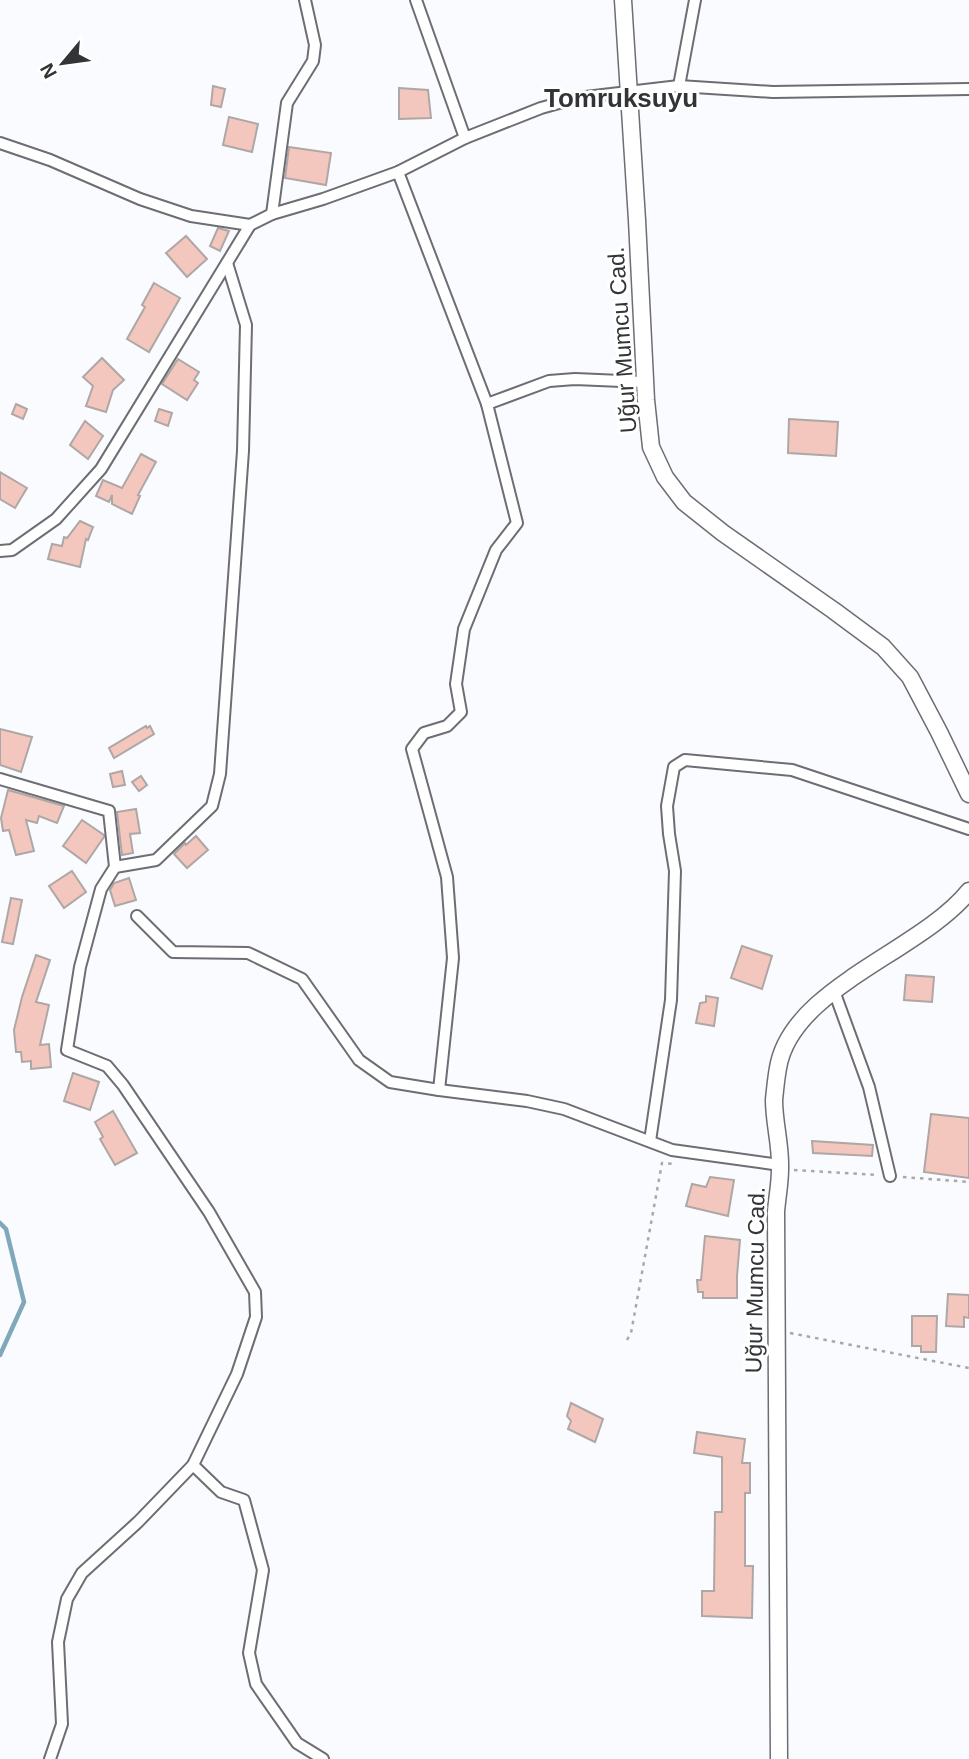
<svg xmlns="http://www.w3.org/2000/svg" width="969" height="1759" font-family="Arial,sans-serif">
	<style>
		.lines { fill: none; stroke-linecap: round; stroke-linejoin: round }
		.stream { stroke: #7fa8ba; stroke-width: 4.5 }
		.building { fill: #f3c7be; stroke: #afa7a5; stroke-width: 2 }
		.street-casing { stroke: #6c6e74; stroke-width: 14 }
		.secondary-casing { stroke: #6c6e74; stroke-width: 19 }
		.path { stroke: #a6a8ab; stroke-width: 2.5; stroke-dasharray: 3.5 5; stroke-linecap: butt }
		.street { stroke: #fff; stroke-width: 10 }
		.secondary { stroke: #fff; stroke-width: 16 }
		.labels { text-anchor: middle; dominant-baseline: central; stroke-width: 6; stroke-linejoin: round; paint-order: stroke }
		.street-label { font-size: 23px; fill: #323436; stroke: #fff }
		.quarter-label { font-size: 26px; font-weight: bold; fill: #323436; stroke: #fff }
	</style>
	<rect width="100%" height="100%" fill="#f9fbff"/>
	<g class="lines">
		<path class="stream" d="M 0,1223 L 6,1229 L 24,1302 L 0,1355"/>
	</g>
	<g class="building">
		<path d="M 213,86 L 225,89 L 221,107 L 211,105 Z"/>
		<path d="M 399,88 L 428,90 L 431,118 L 399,119 Z"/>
		<path d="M 229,117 L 258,124 L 252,152 L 223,145 Z"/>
		<path d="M 289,147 L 331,153 L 326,185 L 285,178 Z"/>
		<path d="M 218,228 L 229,231 L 220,251 L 210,246 Z"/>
		<path d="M 186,236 L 207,259 L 187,277 L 166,253 Z"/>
		<path d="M 154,283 L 180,298 L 149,352 L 127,339 L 145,307 L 142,305 Z"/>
		<path d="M 102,358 L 124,380 L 113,390 L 106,412 L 86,406 L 93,386 L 83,377 Z"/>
		<path d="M 178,359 L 199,372 L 194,380 L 198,383 L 187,400 L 162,384 Z"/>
		<path d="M 16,404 L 27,409 L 23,419 L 12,414 Z"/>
		<path d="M 159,409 L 172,413 L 168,426 L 155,421 Z"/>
		<path d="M 789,419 L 838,422 L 836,456 L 788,453 Z"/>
		<path d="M 85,421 L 103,436 L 88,459 L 70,445 Z"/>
		<path d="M 141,454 L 156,462 L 138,495 L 140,496 L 132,514 L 112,504 L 112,495 L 109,502 L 96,496 L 103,480 L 122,488 Z"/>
		<path d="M 0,472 L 27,488 L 15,508 L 0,499 Z"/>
		<path d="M 80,521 L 93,527 L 88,540 L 86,539 L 80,567 L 48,559 L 52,544 L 62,546 L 64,537 L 67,538 Z"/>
		<path d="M 146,726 L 147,728 L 150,726 L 154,734 L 114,758 L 109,748 Z"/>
		<path d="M 0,729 L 32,737 L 21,772 L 0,765 Z"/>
		<path d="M 122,771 L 125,785 L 113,787 L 110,774 Z"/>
		<path d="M 141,776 L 147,785 L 139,791 L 132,782 Z"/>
		<path d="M 8,790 L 64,806 L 57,823 L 39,816 L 37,823 L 26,820 L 34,851 L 16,855 L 9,830 L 3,831 L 1,818 Z"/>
		<path d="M 136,809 L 140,833 L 130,834 L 133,853 L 122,855 L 117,812 Z"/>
		<path d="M 82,820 L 104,835 L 104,837 L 86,863 L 63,846 Z"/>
		<path d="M 196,836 L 208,850 L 187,868 L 174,854 L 185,843 L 186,845 Z"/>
		<path d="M 72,871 L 86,892 L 64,908 L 49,886 Z"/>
		<path d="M 129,878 L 136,900 L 115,906 L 110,890 L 114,883 Z"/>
		<path d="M 11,898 L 22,900 L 13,944 L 2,942 Z"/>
		<path d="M 742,946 L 772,956 L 762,989 L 731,978 Z"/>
		<path d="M 36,955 L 50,960 L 36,1002 L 49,1005 L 40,1045 L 49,1044 L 51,1067 L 31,1069 L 31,1061 L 22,1062 L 21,1052 L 16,1052 L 14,1030 L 22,997 Z"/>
		<path d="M 906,975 L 934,977 L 932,1002 L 904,1000 Z"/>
		<path d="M 706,996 L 718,998 L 714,1026 L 696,1023 L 700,1003 L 706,1002 Z"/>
		<path d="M 73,1073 L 99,1082 L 90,1110 L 64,1101 Z"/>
		<path d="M 113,1111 L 137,1153 L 115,1165 L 100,1139 L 103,1137 L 95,1122 Z"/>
		<path d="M 931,1114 L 969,1118 L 969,1178 L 924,1172 Z"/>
		<path d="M 812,1141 L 873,1145 L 872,1156 L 813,1153 Z"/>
		<path d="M 710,1177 L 734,1180 L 728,1216 L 686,1206 L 692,1184 L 706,1187 Z"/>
		<path d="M 705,1236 L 740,1240 L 737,1276 L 737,1298 L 703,1298 L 703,1292 L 698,1292 L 697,1280 L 701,1280 Z"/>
		<path d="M 948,1294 L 969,1295 L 969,1318 L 964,1317 L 964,1327 L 946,1326 Z"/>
		<path d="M 912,1316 L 937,1316 L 936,1352 L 921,1352 L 921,1346 L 912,1346 Z"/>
		<path d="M 571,1403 L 603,1419 L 595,1442 L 568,1429 L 571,1421 L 567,1416 Z"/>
		<path d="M 697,1432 L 745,1439 L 742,1463 L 750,1463 L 750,1493 L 745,1493 L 745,1566 L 753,1566 L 752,1618 L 702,1616 L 702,1591 L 714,1591 L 715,1512 L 722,1512 L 722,1457 L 694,1453 Z"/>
	</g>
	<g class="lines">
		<defs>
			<g id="street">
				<path d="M 416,0 L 465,138"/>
				<path d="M 679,86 L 695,0"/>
				<path d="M 0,143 L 50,160 L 140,199 L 191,216 L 250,225"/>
				<path d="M 398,172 L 487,404 L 517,523 L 496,550 L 464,629 L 456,684 L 461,712 L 447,726 L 424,733 L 412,749 L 447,877 L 453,958 L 439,1090"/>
				<path d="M 272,214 L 287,103 L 313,61 L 315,45 L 305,0"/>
				<path d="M 487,404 L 549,381 L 575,379 L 645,382"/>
				<path d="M 0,551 L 12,550 L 56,519 L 101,469 L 250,225 L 272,214 L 323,199 L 398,172 L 465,138 L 541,108 L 577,98 L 679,86 L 773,92 L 969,89"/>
				<path d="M 0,779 L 109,811 L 115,867 L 101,889 L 80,967 L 67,1050 L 107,1066 L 123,1085 L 209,1212 L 255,1292 L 256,1317 L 237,1374 L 193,1465"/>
				<path d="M 115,867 L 156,860 L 212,806 L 220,774 L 243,451 L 246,325 L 227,263"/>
				<path d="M 137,916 L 173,952 L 248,953 L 302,979 L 359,1060 L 390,1082 L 439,1090 L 527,1101 L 564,1109 L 672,1150 L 780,1165"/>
				<path d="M 834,991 L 869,1087 L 890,1176"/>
				<path d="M 650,1141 L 671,1000 L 675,871 L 669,834 L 667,806 L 674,767 L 685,760 L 792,770 L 969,829"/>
				<path d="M 50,1759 L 62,1724 L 58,1642 L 67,1599 L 82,1573 L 138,1522 L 193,1465 L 221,1492 L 244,1500 L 263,1570 L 249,1653 L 256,1684 L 297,1743 L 323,1759"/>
			</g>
			<g id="secondary">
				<path d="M 623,0 L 637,220 L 646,400 L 651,447 L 665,477 L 684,502 L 723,533 L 833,610 L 883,647 L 910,677 L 939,732 L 969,794"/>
				<path d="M 779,1759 L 776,1212 C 777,1198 780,1184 780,1169 C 781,1146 774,1123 774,1100 C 775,1090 776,1079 778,1068 C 791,988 920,952 969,891"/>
			</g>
		</defs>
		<use href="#street" class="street-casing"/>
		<use href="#secondary" class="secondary-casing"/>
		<g class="path">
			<path d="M 794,1170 L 878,1175"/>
			<path d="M 903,1177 L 969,1182"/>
			<path d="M 790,1333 L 969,1368"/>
			<path d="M 627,1340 L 631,1333 L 662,1163 L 676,1164"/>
		</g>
		<use href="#street" class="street"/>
		<use href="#secondary" class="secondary"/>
	</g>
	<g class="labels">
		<g class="street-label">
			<text transform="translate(622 340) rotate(-94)">Uğur Mumcu Cad.</text>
			<text transform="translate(755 1280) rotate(-89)">Uğur Mumcu Cad.</text>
		</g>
		<g class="quarter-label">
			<text x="621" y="98">Tomruksuyu</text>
		</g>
	</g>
	<g transform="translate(63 63) rotate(241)" stroke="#ffffff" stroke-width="5" paint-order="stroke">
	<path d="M0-5L12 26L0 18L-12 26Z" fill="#323436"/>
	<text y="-10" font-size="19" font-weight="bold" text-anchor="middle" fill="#323436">N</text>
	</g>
</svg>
